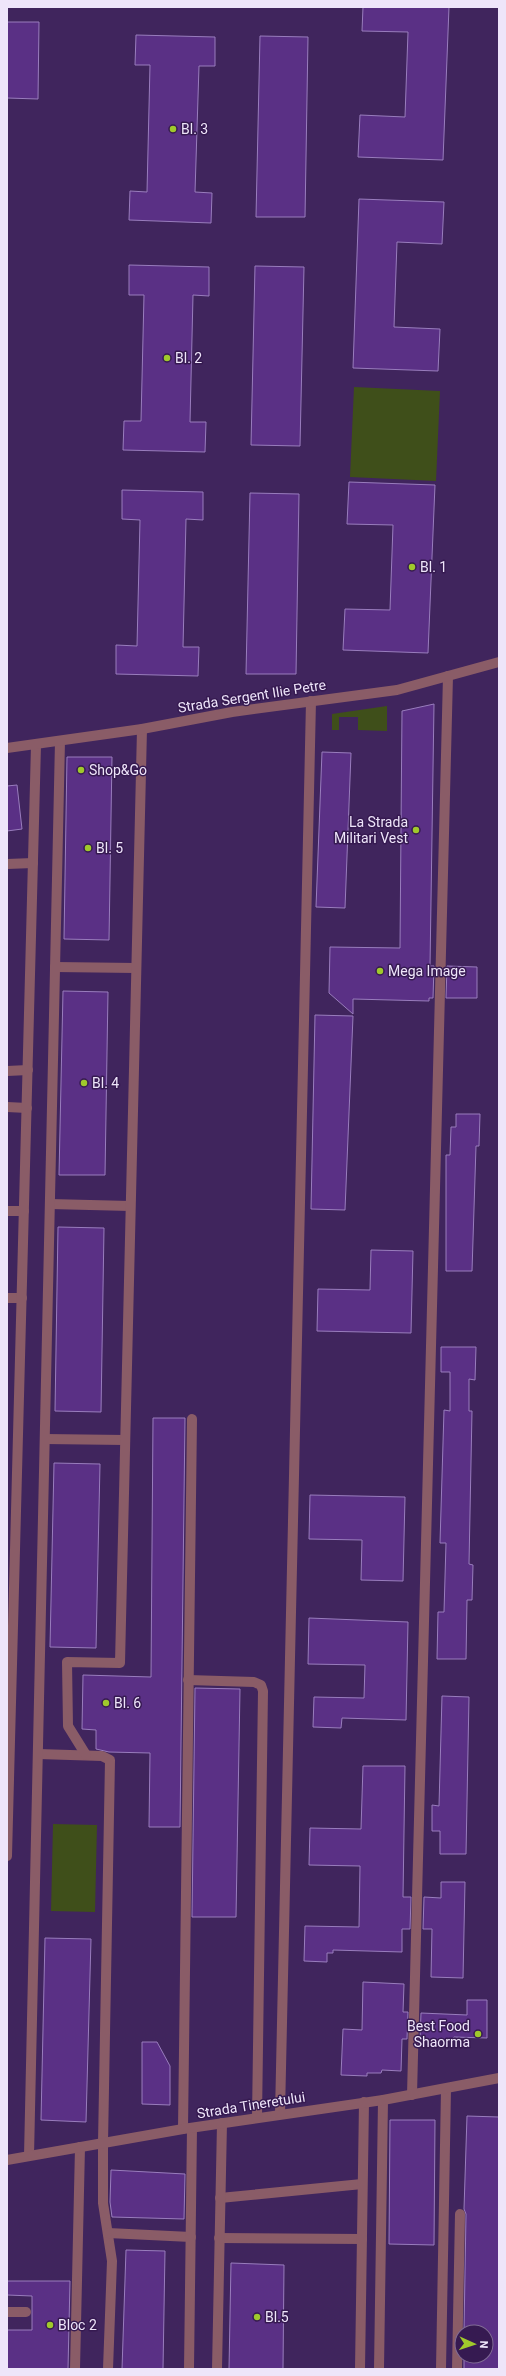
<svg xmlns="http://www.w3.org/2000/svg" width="506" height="2376" font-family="Roboto,sans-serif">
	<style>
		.green { fill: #3f4f1a }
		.building { fill: #5a3085; stroke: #997dbd }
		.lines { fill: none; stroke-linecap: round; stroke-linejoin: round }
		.service { stroke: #8a5c67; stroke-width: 10 }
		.minor { stroke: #8a5c67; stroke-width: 10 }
		.tertiary { stroke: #8a5c67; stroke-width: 10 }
		.poi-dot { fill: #a0c92c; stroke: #361a51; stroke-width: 1.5 }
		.labels { text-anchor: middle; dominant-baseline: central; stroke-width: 3; stroke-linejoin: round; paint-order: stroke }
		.poi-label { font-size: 14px; fill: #eee5fa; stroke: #361a51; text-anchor: start }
		.street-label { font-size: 14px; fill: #eee5fa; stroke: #361a51 }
	</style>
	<rect width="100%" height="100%" fill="#40255d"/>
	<g class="green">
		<path d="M 354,387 L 440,391 L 436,481 L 350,477 Z"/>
		<path d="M 387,706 L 387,731 L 358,730 L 358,717 L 339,717 L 339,730 L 332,730 L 332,714 Z"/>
		<path d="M 53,1824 L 97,1825 L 95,1912 L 51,1911 Z"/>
	</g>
	<g class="building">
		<path d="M 363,7 L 449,7 L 443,160 L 358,157 L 360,115 L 405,117 L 408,32 L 362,31 Z"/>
		<path d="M 7,22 L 39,22 L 38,99 L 7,98 Z"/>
		<path d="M 136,35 L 215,37 L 215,66 L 199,66 L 195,192 L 212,193 L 211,223 L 129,220 L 130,191 L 147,192 L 150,65 L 135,65 Z"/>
		<path d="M 260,36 L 308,37 L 305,217 L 256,217 Z"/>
		<path d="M 359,199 L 444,202 L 442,244 L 397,242 L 394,327 L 440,329 L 438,371 L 353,368 Z"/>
		<path d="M 129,265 L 209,267 L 209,296 L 193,295 L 190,422 L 206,422 L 205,452 L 123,450 L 124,421 L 141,421 L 144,295 L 129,295 Z"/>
		<path d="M 255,266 L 304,267 L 300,446 L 251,445 Z"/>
		<path d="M 349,482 L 435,485 L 428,653 L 343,650 L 345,609 L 390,610 L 393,525 L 347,524 Z"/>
		<path d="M 122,490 L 203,492 L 203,520 L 186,519 L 183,647 L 199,647 L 198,676 L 116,674 L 116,645 L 137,646 L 140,520 L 122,519 Z"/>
		<path d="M 250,493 L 299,494 L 296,674 L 246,674 Z"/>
		<path d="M 434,704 L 430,966 L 434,966 L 433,998 L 429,998 L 429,1001 L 353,999 L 353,1014 L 329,993 L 330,947 L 400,948 L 402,711 Z"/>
		<path d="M 322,752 L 351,753 L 345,908 L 316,907 Z"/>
		<path d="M 67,757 L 112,757 L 109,940 L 64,939 Z"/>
		<path d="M 17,785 L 22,829 L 7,831 L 7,786 Z"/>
		<path d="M 447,966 L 477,967 L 477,998 L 446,998 Z"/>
		<path d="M 63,991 L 108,992 L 105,1175 L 59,1175 Z"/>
		<path d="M 315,1015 L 353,1016 L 345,1210 L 311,1209 Z"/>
		<path d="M 456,1114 L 480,1114 L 479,1146 L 476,1146 L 472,1271 L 446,1271 L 446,1155 L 450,1155 L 451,1127 L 456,1127 Z"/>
		<path d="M 58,1227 L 104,1228 L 101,1412 L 55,1411 Z"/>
		<path d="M 371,1250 L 413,1251 L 411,1333 L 317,1331 L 318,1289 L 370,1290 Z"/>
		<path d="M 441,1347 L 476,1347 L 475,1380 L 469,1379 L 469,1411 L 472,1411 L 469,1564 L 473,1565 L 472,1600 L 467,1600 L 466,1659 L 437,1659 L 438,1612 L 444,1612 L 446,1543 L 440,1543 L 444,1410 L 450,1411 L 450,1372 L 441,1372 Z"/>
		<path d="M 153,1418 L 185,1418 L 180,1827 L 149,1827 L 150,1753 L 109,1752 L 96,1749 L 96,1730 L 82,1729 L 83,1675 L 151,1677 Z"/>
		<path d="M 54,1463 L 100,1464 L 96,1648 L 50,1647 Z"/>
		<path d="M 310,1495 L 405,1497 L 403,1581 L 361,1580 L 362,1540 L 309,1539 Z"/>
		<path d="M 309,1618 L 408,1622 L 406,1720 L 342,1718 L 341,1728 L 313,1727 L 314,1697 L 364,1698 L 365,1665 L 308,1664 Z"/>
		<path d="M 195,1688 L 240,1689 L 236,1917 L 192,1917 Z"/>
		<path d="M 442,1696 L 469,1697 L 466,1854 L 440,1854 L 440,1831 L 432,1831 L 432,1805 L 439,1806 Z"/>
		<path d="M 363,1766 L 405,1766 L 403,1897 L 411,1897 L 410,1929 L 402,1929 L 402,1952 L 333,1950 L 333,1953 L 327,1953 L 327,1962 L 304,1961 L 305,1926 L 359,1927 L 360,1866 L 309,1865 L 310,1828 L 361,1829 Z"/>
		<path d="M 441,1882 L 465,1882 L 463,1978 L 431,1977 L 432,1929 L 423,1929 L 424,1897 L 441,1898 Z"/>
		<path d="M 45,1938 L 91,1939 L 86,2122 L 41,2120 Z"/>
		<path d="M 363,1982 L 404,1984 L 403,2012 L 408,2012 L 407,2039 L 402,2039 L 401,2071 L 382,2070 L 381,2073 L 367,2073 L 367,2076 L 341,2075 L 343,2029 L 362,2030 Z"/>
		<path d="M 467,2000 L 487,2000 L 487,2038 L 454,2037 L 453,2041 L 420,2040 L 421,2013 L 467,2015 Z"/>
		<path d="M 142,2042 L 157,2042 L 170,2066 L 170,2105 L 142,2104 Z"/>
		<path d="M 467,2116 L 499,2117 L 499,2369 L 464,2369 L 464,2356 L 486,2356 L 486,2332 L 464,2332 L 466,2214 L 464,2209 Z"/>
		<path d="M 390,2120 L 435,2120 L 434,2245 L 389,2244 Z"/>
		<path d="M 111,2170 L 185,2174 L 184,2219 L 112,2217 L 110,2202 Z"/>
		<path d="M 126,2250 L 165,2251 L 163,2369 L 122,2369 Z"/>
		<path d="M 231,2263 L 284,2265 L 283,2369 L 229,2369 Z"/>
		<path d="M 7,2281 L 70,2281 L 68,2369 L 7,2369 L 7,2330 L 32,2330 L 32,2296 L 7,2295 Z"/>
	</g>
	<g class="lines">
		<g class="service">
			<path d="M 7,864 L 33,863"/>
			<path d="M 55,967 L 136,968"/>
			<path d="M 7,1071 L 28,1070"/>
			<path d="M 7,1107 L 27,1108"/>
			<path d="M 50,1204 L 130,1206"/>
			<path d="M 7,1211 L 24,1211"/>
			<path d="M 7,1298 L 22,1298"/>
			<path d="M 45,1439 L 125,1440"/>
			<path d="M 188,1680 L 254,1682 L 261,1685 L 263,1691 L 257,2118"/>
			<path d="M 38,1754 L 102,1756 L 110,1760 L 103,2143 L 103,2203 L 112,2261 L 108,2369"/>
			<path d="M 86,1755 L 68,1726 L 67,1662 L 120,1663 L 142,729"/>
			<path d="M 7,1856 L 36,745"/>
			<path d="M 412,2095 L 448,676"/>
			<path d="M 280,2114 L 311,701"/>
			<path d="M 183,2129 L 192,1419"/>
			<path d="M 29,2156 L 60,741"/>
			<path d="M 220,2198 L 362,2184"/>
			<path d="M 108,2233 L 191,2237"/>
			<path d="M 219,2238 L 362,2239"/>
			<path d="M 7,2312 L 26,2312"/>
			<path d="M 75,2369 L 80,2147"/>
			<path d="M 189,2369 L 192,2128"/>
			<path d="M 217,2369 L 222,2123"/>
			<path d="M 360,2369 L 364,2102"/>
			<path d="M 379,2369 L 383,2100"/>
			<path d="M 441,2369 L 446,2089"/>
			<path d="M 457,2369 L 460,2214"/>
		</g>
		<path class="minor" d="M 7,748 L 142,729 L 232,712 L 397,690 L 499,662"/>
		<path class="tertiary" d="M 7,2160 L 183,2129 L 383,2100 L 499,2078"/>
	</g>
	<g class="poi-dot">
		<circle cx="173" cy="129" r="4"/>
		<circle cx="167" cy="358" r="4"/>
		<circle cx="412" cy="567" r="4"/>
		<circle cx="81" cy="770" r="4"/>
		<circle cx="416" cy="830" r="4"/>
		<circle cx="88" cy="848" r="4"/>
		<circle cx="380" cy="971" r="4"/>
		<circle cx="84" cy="1083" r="4"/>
		<circle cx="106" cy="1703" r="4"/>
		<circle cx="478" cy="2034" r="4"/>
		<circle cx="257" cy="2317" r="4"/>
		<circle cx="50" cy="2325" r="4"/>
	</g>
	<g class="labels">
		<g class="poi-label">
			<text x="181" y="129">Bl. 3</text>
			<text x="175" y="358">Bl. 2</text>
			<text x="420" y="567">Bl. 1</text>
			<text x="89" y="770">Shop&amp;Go</text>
			<text x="408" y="822" text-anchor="end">La Strada<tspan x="408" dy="16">Militari Vest</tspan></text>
			<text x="96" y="848">Bl. 5</text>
			<text x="388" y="971">Mega Image</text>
			<text x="92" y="1083">Bl. 4</text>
			<text x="114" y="1703">Bl. 6</text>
			<text x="470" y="2026" text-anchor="end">Best Food<tspan x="470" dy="16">Shaorma</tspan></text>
			<text x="265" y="2317">Bl.5</text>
			<text x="58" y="2325">Bloc 2</text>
		</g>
		<g class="street-label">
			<text transform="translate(252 696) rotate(-9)">Strada Sergent Ilie Petre</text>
			<text transform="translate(251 2105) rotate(-9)">Strada Tineretului</text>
		</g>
	</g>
	<rect width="506" height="2376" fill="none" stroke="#eee5fa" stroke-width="16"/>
	<g transform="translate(474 2344) rotate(93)"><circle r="19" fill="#361a51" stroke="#806b95"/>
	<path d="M0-3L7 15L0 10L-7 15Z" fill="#a0c92c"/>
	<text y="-6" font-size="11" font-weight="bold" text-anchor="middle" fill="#eee5fa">N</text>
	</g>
</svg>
